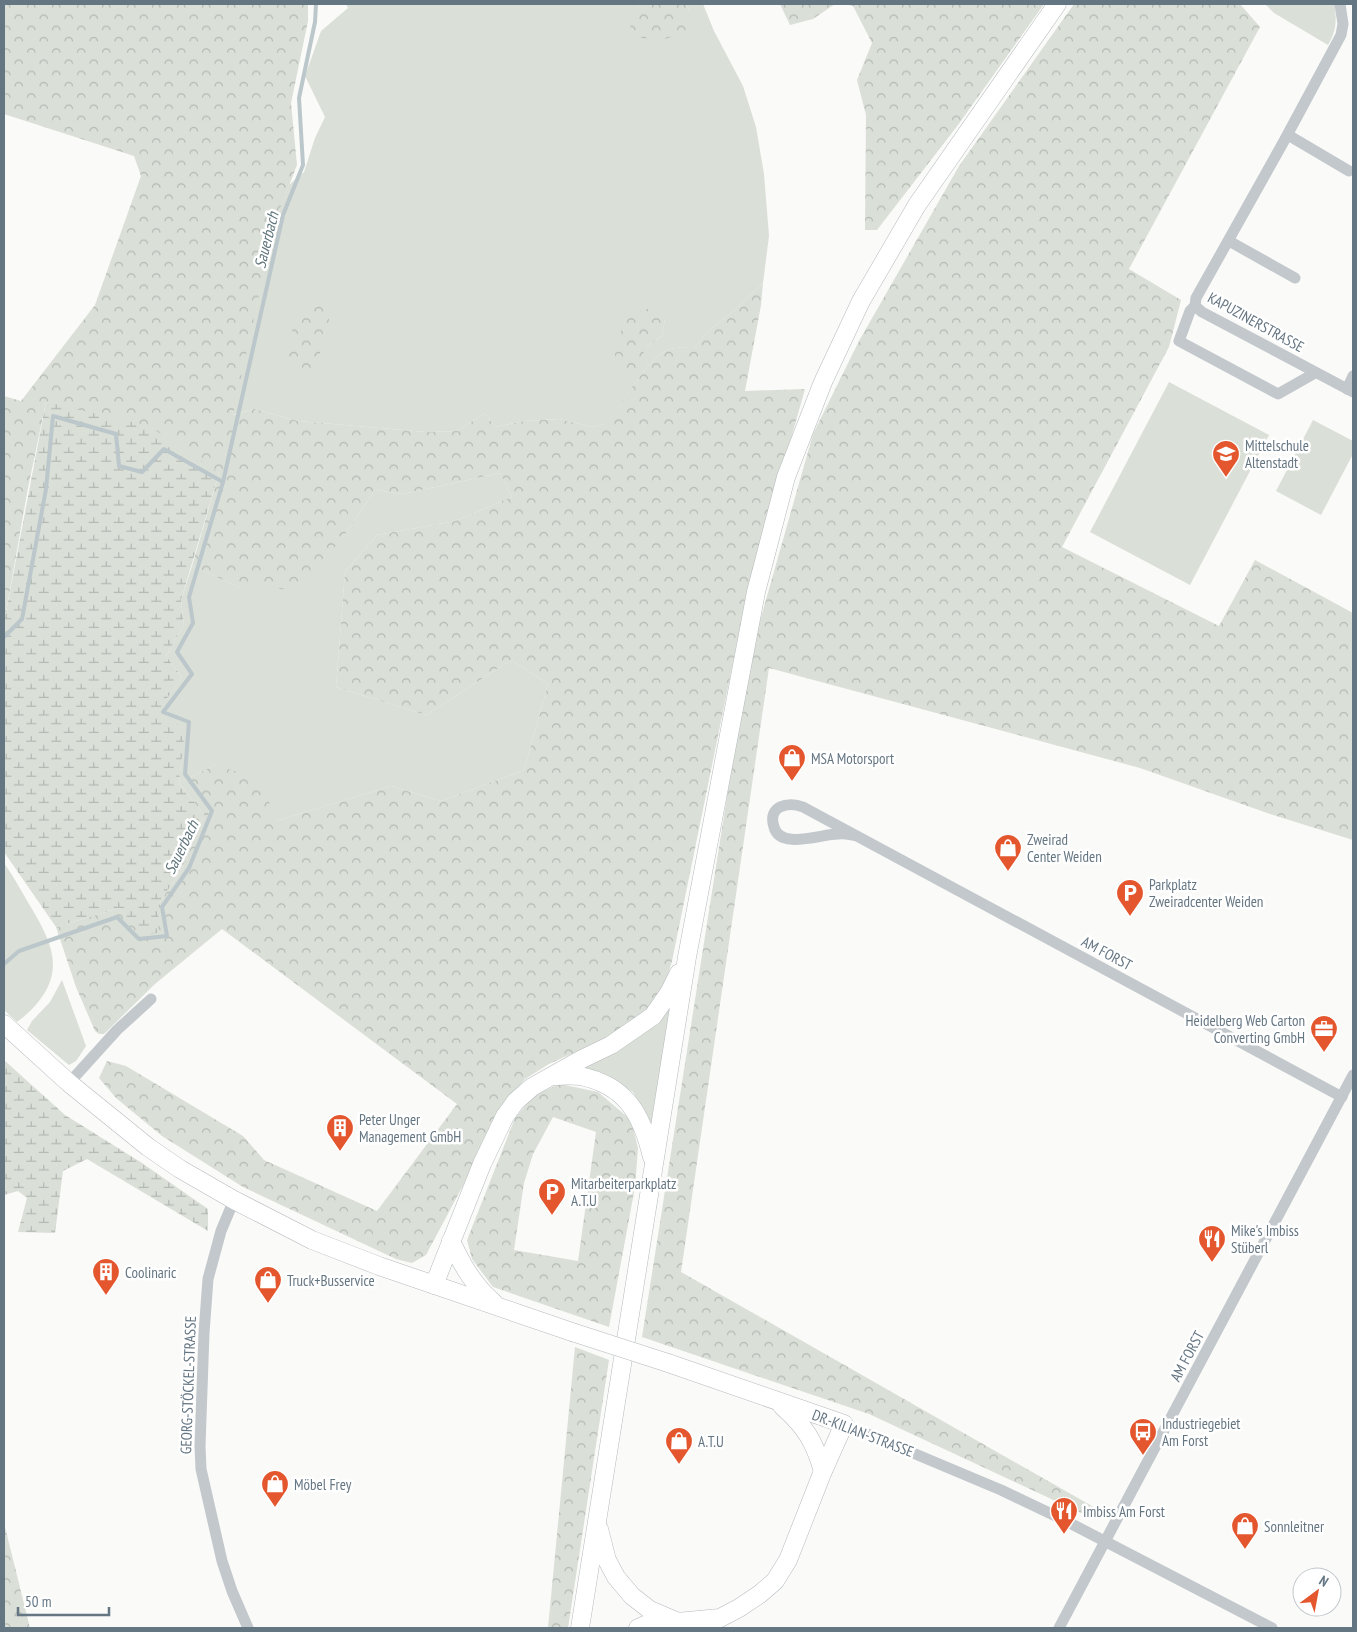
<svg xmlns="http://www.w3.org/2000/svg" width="1357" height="1632" font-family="'PT Sans Narrow',sans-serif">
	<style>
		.grass { fill: #dadfd7; fill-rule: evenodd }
		.forest { fill: url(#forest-crowns); fill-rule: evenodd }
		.wetland { fill: url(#wetland-marsh) }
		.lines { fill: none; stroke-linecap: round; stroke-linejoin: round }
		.stream { stroke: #bbc7cb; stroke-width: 4 }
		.primary-casing { stroke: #b5babe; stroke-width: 19 }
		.street { stroke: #c3c8cc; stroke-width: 11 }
		.primary { stroke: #fff; stroke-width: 18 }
		.primary-bridge-casing { stroke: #b5babe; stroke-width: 19; stroke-linecap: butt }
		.primary-bridge { stroke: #fff; stroke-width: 18 }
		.labels { text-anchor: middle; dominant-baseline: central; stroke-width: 5; stroke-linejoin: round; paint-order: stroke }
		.street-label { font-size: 15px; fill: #657683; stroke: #fff }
		.poi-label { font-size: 15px; fill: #657683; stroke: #fff; text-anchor: start }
		.water-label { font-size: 16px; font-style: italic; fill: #60757c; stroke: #fff }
	</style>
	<defs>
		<pattern id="forest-crowns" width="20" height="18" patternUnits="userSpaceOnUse" patternTransform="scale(1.25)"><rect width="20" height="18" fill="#dadfd7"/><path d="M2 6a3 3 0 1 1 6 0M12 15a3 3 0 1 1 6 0" fill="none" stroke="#b4b9b4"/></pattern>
		<pattern id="wetland-marsh" width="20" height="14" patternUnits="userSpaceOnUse" patternTransform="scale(1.25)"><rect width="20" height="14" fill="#dadfd7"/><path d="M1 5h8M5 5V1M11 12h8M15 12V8" fill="none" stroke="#b4b9b4"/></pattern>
	</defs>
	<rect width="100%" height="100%" fill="#fafaf8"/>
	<g class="grass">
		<path d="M 346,4 L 640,4 L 631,28 L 690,12 L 686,4 L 703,4 L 714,31 L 743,86 L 756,127 L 764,174 L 769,236 L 763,283 L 736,309 L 708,331 L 694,348 C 687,348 677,347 670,349 C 649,355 621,405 609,423 L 592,427 L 559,419 L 524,421 L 495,427 L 485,413 L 457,431 L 426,432 L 298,421 L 254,409 L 232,415 L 275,222 L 289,185 L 304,172 L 315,138 L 325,117 L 305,76 L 321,31 L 348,8 ZM 665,319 L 662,336 L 646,347 Z"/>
		<path d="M 1265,4 L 1335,4 C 1336,22 1337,29 1328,45 L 1274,13 Z"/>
		<path d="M 1169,382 L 1269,435 L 1190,585 L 1090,532 Z"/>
		<path d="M 1313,420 L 1353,441 L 1353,454 L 1321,515 L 1276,491 Z"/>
		<path d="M 500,473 L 512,497 L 455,521 L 377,535 L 345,572 L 336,687 L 426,715 L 511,660 L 548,684 L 524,770 L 441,801 L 391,786 L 276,821 L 215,765 L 179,783 L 184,728 L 155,714 L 182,677 L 166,656 L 184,625 L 181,600 L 192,566 L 239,587 L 343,537 L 375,490 L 403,494 Z"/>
		<path d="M 4,863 C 14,877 23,894 32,909 C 50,940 65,968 39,1001 C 33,1009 25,1016 17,1022 L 4,1010 Z"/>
		<path d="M 62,980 L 86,1046 L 76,1061 L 69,1065 L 27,1030 L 32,1021 L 50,1002 Z"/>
		<path d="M 671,1005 L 652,1129 L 633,1092 L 608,1076 L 578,1068 Z"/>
	</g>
	<g class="forest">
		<path d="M 4,4 L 308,4 L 308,21 L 291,103 L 297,165 L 275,222 L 233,415 L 254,409 L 298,421 L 426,432 L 457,431 L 485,413 L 495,427 L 524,421 L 559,419 L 592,427 L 608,423 C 621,405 649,355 670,349 C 677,347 687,348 694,348 L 708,331 L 736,309 L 763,283 L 761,305 L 745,391 L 805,389 L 746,599 L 672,961 L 663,993 L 646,1010 L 609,1037 L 549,1064 L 525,1079 L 506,1101 L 492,1131 L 426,1255 L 412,1263 L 396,1259 L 243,1187 L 162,1136 L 116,1098 L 99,1078 L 107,1061 L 126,1066 L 243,1136 L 264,1160 L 377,1211 L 457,1104 L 222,929 L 155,984 L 104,1034 L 99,1034 L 95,1031 L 76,987 L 56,927 L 119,908 L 142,933 L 159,903 L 182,869 L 204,815 L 179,783 L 215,765 L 261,779 L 276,821 L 391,786 L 441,801 L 524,770 L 548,684 L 511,660 L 426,715 L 336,687 L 345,572 L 377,535 L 455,521 L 512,497 L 500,473 L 403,494 L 375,490 L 343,537 L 300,590 L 239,587 L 192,566 L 219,473 L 46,402 L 28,488 L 6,612 L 4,615 L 4,396 L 21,401 L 95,305 L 141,176 L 134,156 L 4,114 Z"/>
		<path d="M 640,4 L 686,4 L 690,12 L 685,32 L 665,39 L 641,38 L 630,27 Z"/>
		<path d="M 780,4 L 835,4 L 813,19 L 790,25 Z"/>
		<path d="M 844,4 L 1044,4 L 958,125 L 877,230 L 865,230 L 866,115 L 857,80 L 872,43 L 853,6 Z"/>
		<path d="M 1074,4 L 1240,4 L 1260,27 L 1129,269 L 1181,300 L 1169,347 L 1062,547 L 1219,626 L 1255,560 L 1353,613 L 1353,840 L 1270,814 L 1140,768 L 769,668 L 681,1272 L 1099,1510 L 1094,1519 L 869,1414 L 642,1337 L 748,663 L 813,434 L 859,341 L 959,166 Z"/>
		<path d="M 311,301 L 327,310 L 330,324 L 318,359 L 306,375 L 293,373 L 286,354 L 292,331 L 300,310 Z"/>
		<path d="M 644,309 L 664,309 L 665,319 L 662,336 L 646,347 L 637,367 L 626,377 L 618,373 L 614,348 L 626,319 Z"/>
		<path d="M 560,1084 L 598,1092 L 631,1120 L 638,1148 L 635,1187 L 609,1327 L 493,1287 L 472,1259 L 467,1240 L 515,1118 L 534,1095 ZM 553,1117 L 596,1132 L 578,1261 L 514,1250 L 524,1183 L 533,1154 Z"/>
		<path d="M 575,1347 L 609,1360 L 568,1628 L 548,1628 Z"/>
		<path d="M 4,1523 L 30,1628 L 4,1628 Z"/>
	</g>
	<g class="wetland">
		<path d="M 46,402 L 149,426 L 219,473 L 181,600 L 184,625 L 166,656 L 182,677 L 156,714 L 185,728 L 179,783 L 204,815 L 182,869 L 159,903 L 158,933 L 142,934 L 119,908 L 56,927 L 4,852 L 4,615 L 6,612 Z"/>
		<path d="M 4,1060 L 65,1115 L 142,1163 L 208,1209 L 208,1231 L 87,1159 L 63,1171 L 55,1233 L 18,1232 L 27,1198 L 18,1191 L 4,1195 Z"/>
	</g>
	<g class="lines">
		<g class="stream">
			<path d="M 4,637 L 22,619 L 46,489 L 53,416 L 116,434 L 119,466 L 142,472 L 164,449 L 223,482"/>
			<path d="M 4,964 L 19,951 L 117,917 L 139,939 L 167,936 L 162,907 L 189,868 L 212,811 L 185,774 L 189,722 L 163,712 L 192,674 L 177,652 L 193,623 L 189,597 L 223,482 L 283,215 L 303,165 L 299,98 L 315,22 L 316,4"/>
		</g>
		<defs>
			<g id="primary">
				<path d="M 4,1024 L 69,1083 L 148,1147 L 180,1169 L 234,1200 L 312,1240 L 379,1266 L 572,1332"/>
				<path d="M 553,1076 C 561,1076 571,1075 580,1076 C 626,1085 642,1115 652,1157"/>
				<path d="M 451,1241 C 462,1265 474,1286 494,1303"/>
				<path d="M 434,1285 L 482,1164 L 505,1116 L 516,1101 L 532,1087 L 582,1059 L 611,1045 L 653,1016 L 669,993 L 679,973"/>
				<path d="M 782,1406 C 805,1426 814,1441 823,1471"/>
				<path d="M 599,1529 L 607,1560 L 616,1577 L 632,1596 L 650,1610 L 676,1621"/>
				<path d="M 580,1628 L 687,957 L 756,592 L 786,477 L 823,382 L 861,301 L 917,205 L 1057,4"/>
				<path d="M 638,1628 L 645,1625 L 720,1618 L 739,1608 L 760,1594 L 775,1581 L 788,1560 L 823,1471 L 844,1424 L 668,1363"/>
			</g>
		</defs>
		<use href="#primary" class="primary-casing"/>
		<g class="street">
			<path d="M 1288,135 L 1349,171"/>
			<path d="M 1229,241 L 1295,278"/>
			<path d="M 1195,306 L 1196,298 L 1284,141 L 1341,35 L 1343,24 L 1340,4"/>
			<path d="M 1315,373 L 1278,394 L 1179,341 L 1190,311 L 1195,306 L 1202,312 L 1353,392"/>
			<path d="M 1347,389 L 1353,376"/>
			<path d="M 857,836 C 851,835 844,833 838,834 C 821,834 780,850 774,827 C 767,806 788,801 803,807 L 1342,1097"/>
			<path d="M 69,1083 L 117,1030 L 151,999"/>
			<path d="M 234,1200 L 221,1231 L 208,1279 L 204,1333 L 200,1446 L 201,1469 L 222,1561 L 232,1591 L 248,1628"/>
			<path d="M 844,1424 L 1001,1490 L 1064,1520 L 1272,1628"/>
			<path d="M 1059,1628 L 1353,1075"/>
		</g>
		<use href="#primary" class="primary"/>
		<defs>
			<path id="primary-bridge" d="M 572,1332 L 668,1363"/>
		</defs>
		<use href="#primary-bridge" class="primary-bridge-casing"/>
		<use href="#primary-bridge" class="primary-bridge"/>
	</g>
	<defs>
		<symbol id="school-pin" viewBox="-11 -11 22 30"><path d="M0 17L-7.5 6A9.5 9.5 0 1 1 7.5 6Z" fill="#e4572e" stroke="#fff"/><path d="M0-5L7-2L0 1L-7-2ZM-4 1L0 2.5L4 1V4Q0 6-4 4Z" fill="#fff"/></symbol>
		<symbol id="shop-pin" viewBox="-11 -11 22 30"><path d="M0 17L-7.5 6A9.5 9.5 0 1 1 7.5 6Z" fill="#e4572e" stroke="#fff"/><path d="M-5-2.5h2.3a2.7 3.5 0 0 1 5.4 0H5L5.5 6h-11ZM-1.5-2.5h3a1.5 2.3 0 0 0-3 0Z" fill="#fff"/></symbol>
		<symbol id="parking-pin" viewBox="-11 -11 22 30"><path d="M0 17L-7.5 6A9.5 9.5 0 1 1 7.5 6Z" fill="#e4572e" stroke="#fff"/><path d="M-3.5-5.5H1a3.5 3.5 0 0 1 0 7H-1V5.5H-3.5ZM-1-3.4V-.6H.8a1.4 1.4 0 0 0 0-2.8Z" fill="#fff"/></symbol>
		<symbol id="office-pin" viewBox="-11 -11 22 30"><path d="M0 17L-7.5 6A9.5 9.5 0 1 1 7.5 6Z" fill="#e4572e" stroke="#fff"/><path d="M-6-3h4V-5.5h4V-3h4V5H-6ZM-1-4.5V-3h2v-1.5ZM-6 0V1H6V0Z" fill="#fff"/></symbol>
		<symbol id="building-pin" viewBox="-11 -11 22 30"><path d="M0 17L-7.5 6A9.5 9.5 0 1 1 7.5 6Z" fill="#e4572e" stroke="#fff"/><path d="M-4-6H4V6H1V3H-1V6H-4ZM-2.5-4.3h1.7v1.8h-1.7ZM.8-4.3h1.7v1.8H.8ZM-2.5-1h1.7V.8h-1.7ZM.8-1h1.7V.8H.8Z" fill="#fff"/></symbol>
		<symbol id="restaurant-pin" viewBox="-11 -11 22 30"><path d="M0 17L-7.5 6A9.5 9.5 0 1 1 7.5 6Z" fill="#e4572e" stroke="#fff"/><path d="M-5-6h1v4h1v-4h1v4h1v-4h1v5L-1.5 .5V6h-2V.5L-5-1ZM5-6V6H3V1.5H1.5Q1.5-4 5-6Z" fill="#fff"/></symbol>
		<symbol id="bus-pin" viewBox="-11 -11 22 30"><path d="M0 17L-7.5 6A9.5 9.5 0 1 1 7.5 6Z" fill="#e4572e" stroke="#fff"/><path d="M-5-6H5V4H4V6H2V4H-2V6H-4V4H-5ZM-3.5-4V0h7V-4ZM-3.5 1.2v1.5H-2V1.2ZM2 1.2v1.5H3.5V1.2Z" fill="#fff"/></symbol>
	</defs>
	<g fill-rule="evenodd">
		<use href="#school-pin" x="1210" y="438" width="32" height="43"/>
		<use href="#shop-pin" x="776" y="742" width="32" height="43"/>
		<use href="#shop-pin" x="992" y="832" width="32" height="43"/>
		<use href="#parking-pin" x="1114" y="877" width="32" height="43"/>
		<use href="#office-pin" x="1308" y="1013" width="32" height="43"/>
		<use href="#building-pin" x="324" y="1112" width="32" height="43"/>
		<use href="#parking-pin" x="536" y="1176" width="32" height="43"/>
		<use href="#restaurant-pin" x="1196" y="1223" width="32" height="43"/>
		<use href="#building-pin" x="90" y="1256" width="32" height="43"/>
		<use href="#shop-pin" x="252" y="1264" width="32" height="43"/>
		<use href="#bus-pin" x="1127" y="1416" width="32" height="43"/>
		<use href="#shop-pin" x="663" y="1425" width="32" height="43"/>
		<use href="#shop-pin" x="259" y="1468" width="32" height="43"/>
		<use href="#restaurant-pin" x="1048" y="1495" width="32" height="43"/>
		<use href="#shop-pin" x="1229" y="1510" width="32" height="43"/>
	</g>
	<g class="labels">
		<g class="street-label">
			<text transform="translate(1256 322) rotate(29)">KAPUZINERSTRASSE</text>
			<text transform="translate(1107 953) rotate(28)">AM FORST</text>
			<text transform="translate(1187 1356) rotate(-62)">AM FORST</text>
			<text transform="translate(188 1385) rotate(-88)">GEORG-STÖCKEL-STRASSE</text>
			<text transform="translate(863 1433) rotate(21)">DR.-KILIAN-STRASSE</text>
		</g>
		<g class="poi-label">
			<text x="1245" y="445">Mittelschule<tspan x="1245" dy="17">Altenstadt</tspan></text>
			<text x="811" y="758">MSA Motorsport</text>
			<text x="1027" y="839">Zweirad<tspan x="1027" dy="17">Center Weiden</tspan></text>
			<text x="1149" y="884">Parkplatz<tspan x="1149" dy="17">Zweiradcenter Weiden</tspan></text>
			<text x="1305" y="1020" text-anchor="end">Heidelberg Web Carton<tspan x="1305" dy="17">Converting GmbH</tspan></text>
			<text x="359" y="1119">Peter Unger<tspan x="359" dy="17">Management GmbH</tspan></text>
			<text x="571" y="1183">Mitarbeiterparkplatz<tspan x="571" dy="17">A.T.U</tspan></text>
			<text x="1231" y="1230">Mike's Imbiss<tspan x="1231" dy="17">Stüberl</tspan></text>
			<text x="125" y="1272">Coolinaric</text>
			<text x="287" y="1280">Truck+Busservice</text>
			<text x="1162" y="1423">Industriegebiet<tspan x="1162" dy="17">Am Forst</tspan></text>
			<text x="698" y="1441">A.T.U</text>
			<text x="294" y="1484">Möbel Frey</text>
			<text x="1083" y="1511">Imbiss Am Forst</text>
			<text x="1264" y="1526">Sonnleitner</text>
		</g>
		<g class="water-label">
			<text transform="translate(266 240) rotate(-76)">Sauerbach</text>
			<text transform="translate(181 847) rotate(-64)">Sauerbach</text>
		</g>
	</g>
	<rect width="1357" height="1632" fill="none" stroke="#657683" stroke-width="10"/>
	<g transform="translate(1317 1592) rotate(32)"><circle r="24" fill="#ffffff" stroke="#c1c8cd"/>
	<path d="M0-4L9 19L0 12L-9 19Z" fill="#e4572e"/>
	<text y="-8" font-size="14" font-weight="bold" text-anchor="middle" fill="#657683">N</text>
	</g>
	<path d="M18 1607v8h91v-8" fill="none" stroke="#657683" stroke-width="2.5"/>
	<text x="25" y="1607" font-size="15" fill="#657683" stroke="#ffffff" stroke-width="4" paint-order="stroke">50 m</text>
</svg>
